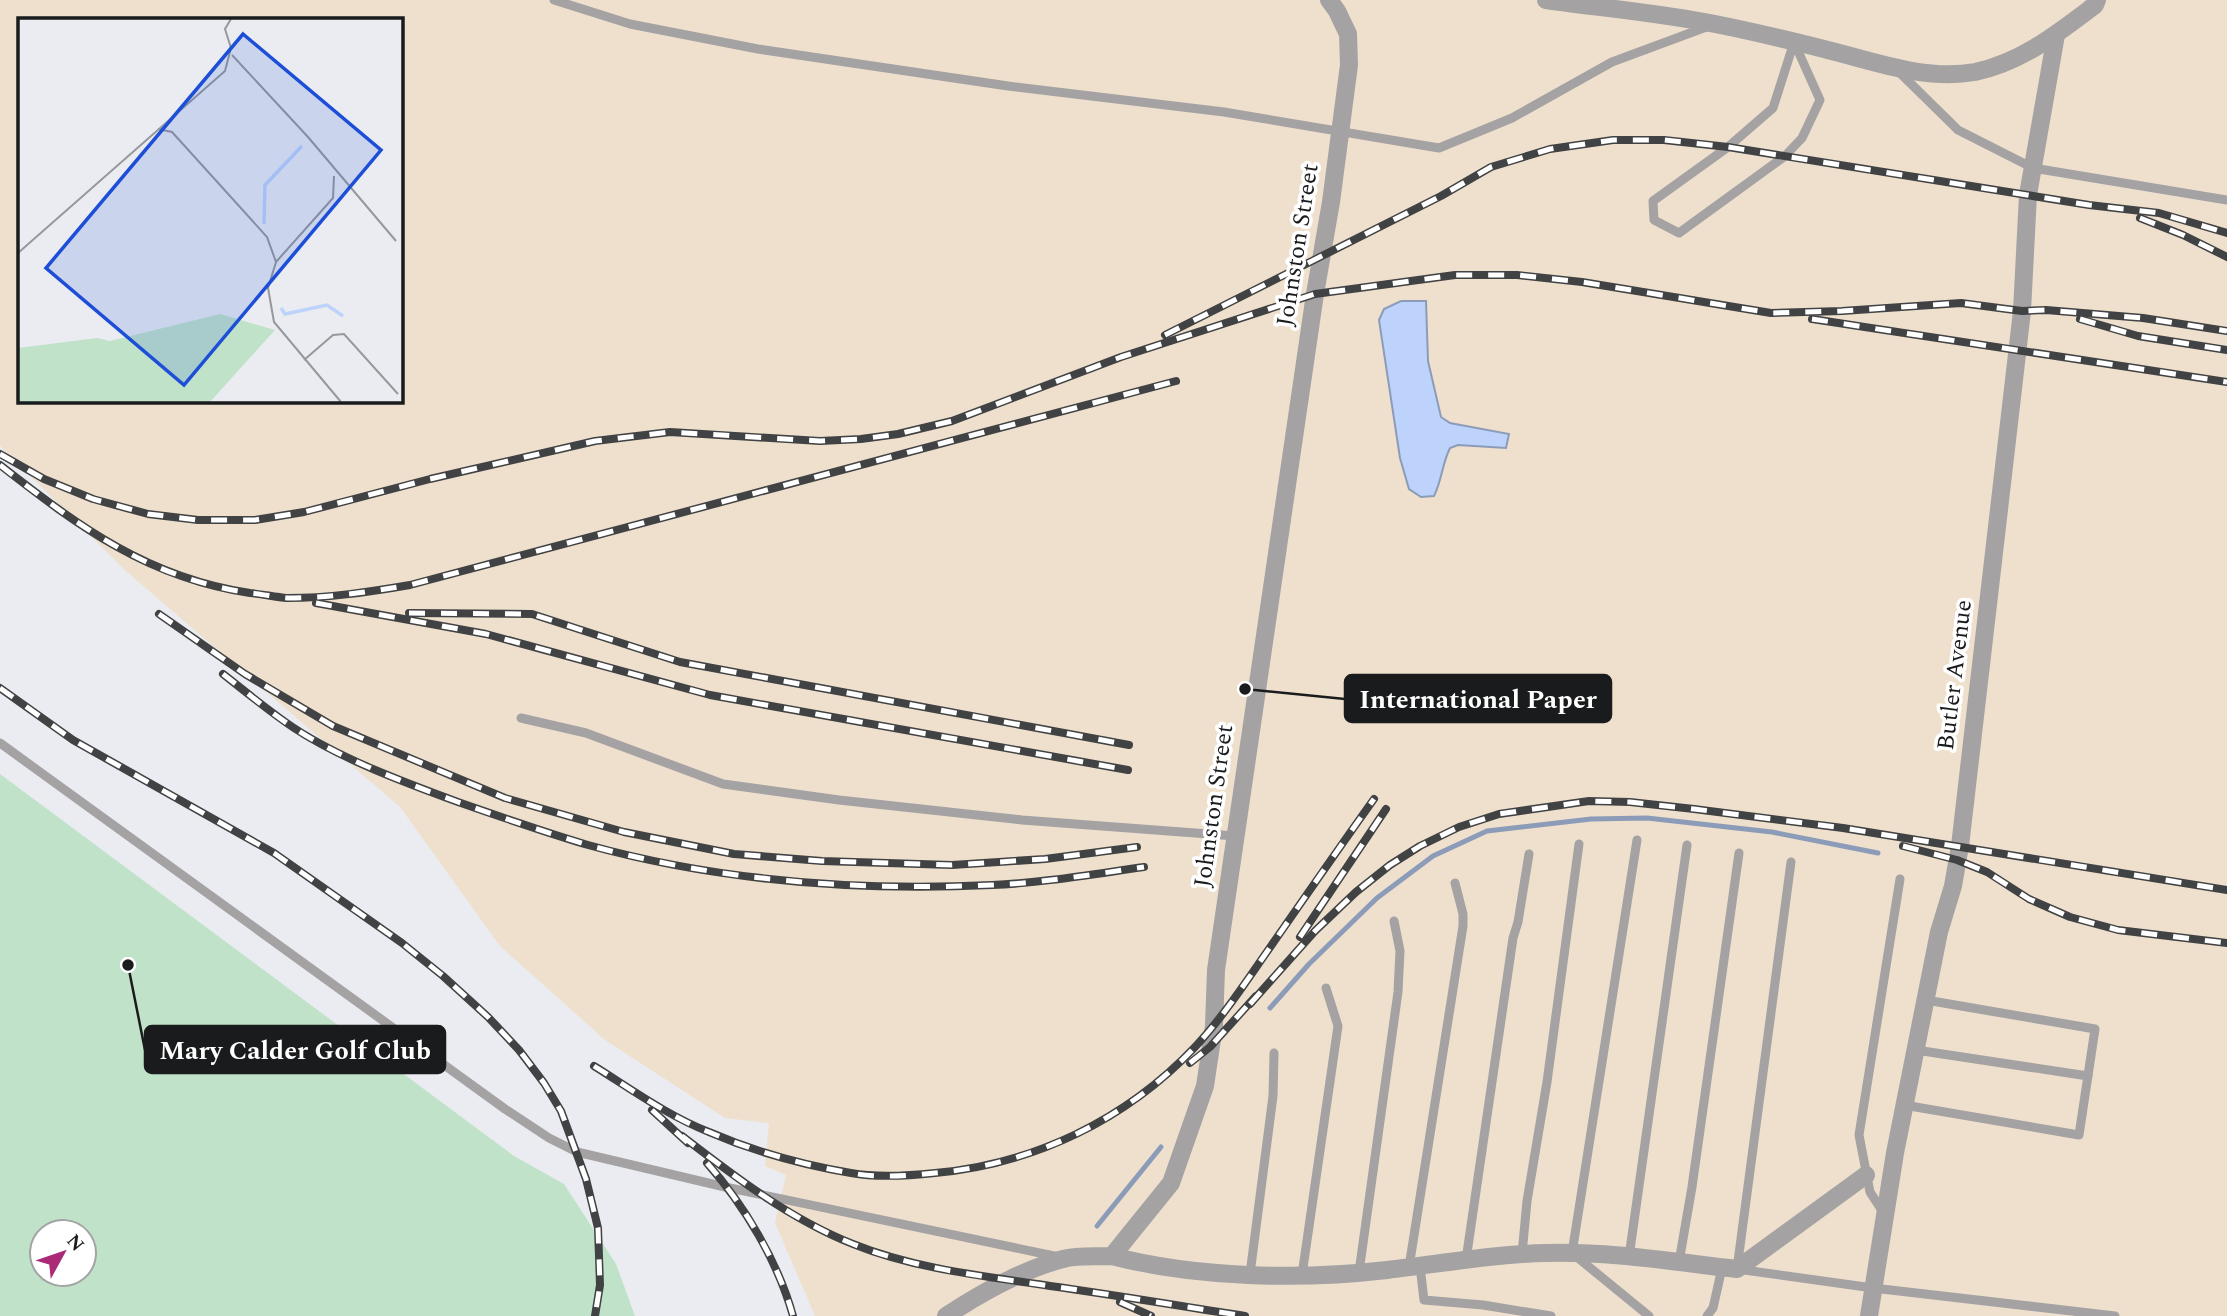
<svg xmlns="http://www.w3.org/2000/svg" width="2227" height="1316" font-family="Spectral,serif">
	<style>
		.industrial { fill: #eee0cd; fill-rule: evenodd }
		.green { fill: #c0e2c9; fill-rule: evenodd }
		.water { fill: #bdd3fb; stroke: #8c9cb8; stroke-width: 2 }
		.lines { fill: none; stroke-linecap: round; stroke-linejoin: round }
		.stream { stroke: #8c9cb8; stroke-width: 5 }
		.service { stroke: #a5a2a3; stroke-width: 9 }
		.minor { stroke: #a5a2a3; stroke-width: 18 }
		.rail-casing { stroke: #414244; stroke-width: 8 }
		.rail { stroke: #fff; stroke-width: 5; stroke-dasharray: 16; stroke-linecap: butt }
		.labels { text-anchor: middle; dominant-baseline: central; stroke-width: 7; stroke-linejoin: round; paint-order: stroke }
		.street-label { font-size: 24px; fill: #1a1b1c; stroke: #fff }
		.inset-river { fill: none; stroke: #bdd3fb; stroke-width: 3.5 }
		.inset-road { fill: none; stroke: #97989c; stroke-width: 2 }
		.view { fill: #1d4ed8; fill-opacity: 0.15; stroke: #1d4ed8; stroke-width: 3.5 }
		.inset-edge { fill: none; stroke: #1a1b1c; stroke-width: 3.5 }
		.leader { fill: none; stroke: #1a1b1c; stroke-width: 2.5 }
		.callout-dot { fill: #1a1b1c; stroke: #fff; stroke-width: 2.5 }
		.callout { fill: #1a1b1c; stroke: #1a1b1c; stroke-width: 2.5 }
		.callout-label { font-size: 26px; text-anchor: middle; font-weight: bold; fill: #fff }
	</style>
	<rect width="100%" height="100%" fill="#eaecf1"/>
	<path class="industrial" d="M 0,0 L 2227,0 L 2227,1316 L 815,1316 L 775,1223 L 786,1175 L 765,1166 L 769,1123 L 725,1118 L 605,1040 L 500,946 L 400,807 L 126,571 L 0,446 ZM 19,19 L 401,19 L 401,401 L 19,401 Z"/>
	<path class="green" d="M 0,774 L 514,1156 L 564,1184 L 616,1264 L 635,1316 L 0,1316 ZM 42,1232 L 84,1232 L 84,1274 L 42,1274 Z"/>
	<path class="water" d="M 1401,301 L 1426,301 L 1428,361 L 1441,417 L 1450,423 L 1509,434 L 1506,448 L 1458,445 L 1450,448 C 1442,464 1442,480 1434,496 L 1421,497 L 1409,489 L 1400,458 L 1379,320 L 1384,309 Z"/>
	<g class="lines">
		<g class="stream">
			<path d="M 1270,1008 L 1309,964 L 1377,898 L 1433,856 L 1487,831 L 1591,819 L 1647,818 L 1772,832 L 1878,853"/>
			<path d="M 1097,1226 L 1161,1147"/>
		</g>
		<g class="service">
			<path d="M 554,0 L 630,24 L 758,49 L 1008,86 L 1224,112 L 1439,148 L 1512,118 L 1612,62 L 1709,26"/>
			<path d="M 1794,42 L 1820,100 L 1802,138 L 1785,156 L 1679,233 L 1654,220 L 1653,201 L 1728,147 L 1773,108 Z"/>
			<path d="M 1898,71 L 1958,130 L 2033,168 L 2227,200"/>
			<path d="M 521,718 L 586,733 L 723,784 L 839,800 L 1022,820 L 1235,836"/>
			<path d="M 0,743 L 505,1109 L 549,1138 L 577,1152 L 725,1187 L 1059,1257"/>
			<path d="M 1637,840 L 1572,1253 L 1649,1316"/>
			<path d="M 1791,862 L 1737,1269 L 1873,1288 L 2115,1316"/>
			<path d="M 1916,1050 L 2088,1076"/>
			<path d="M 1904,1105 L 2079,1135 L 2095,1029 L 1926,1000"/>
			<path d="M 1883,1212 L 1870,1192 L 1859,1135 L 1900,879"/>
			<path d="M 1522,1254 L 1527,1201 L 1547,1082 L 1579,844"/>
			<path d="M 1629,1257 L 1687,845"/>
			<path d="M 1466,1260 L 1513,938 L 1518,922 L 1529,854"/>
			<path d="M 1679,1262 L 1692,1187 L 1739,853"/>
			<path d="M 1420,1266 L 1424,1300 L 1483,1305 L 1551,1316"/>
			<path d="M 1409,1267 L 1463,926 L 1463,914 L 1455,883"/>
			<path d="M 1359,1272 L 1398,992 L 1400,951 L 1394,921"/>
			<path d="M 1250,1274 L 1273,1096 L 1274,1053"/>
			<path d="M 1302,1275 L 1338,1026 L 1326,988"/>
			<path d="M 1707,1316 L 1713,1308 L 1722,1268"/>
		</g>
		<g class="minor">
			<path d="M 1546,0 C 1602,8 1659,13 1715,24 C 1751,31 1788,40 1824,49 C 1873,61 1924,81 1975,72 C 2022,62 2058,33 2095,5 L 2097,0"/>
			<path d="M 1112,1256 C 1196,1278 1301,1280 1387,1270 C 1440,1264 1493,1254 1546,1253 C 1610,1251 1674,1262 1737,1269 L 1866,1175"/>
			<path d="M 946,1316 C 981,1293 1021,1270 1063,1259 C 1078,1255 1096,1257 1112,1256 L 1171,1183 L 1205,1086 L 1214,1026 L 1216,970 L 1315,294 L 1331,202 L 1349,65 L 1348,34 L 1337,11 L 1329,0"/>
			<path d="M 1869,1316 L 1895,1153 L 1939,932 L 1953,886 L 1960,846 L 2022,311 L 2028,195 L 2056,35"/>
		</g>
		<defs>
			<g id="rail">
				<path d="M 2140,218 L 2183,235 L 2227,257"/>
				<path d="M 1812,319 L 2227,382"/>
				<path d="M 2080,319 L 2138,336 L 2227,350"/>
				<path d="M 1165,335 L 1441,196 L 1491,167 L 1550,149 L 1613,140 L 1664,140 L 1728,147 L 2089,205 L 2159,213 L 2227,233"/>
				<path d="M 0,454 L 44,479 L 93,499 L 148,514 L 198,520 L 255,520 L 304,512 L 430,479 L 595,441 L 670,432 L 820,441 L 861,439 L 898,434 L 952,421 L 1121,357 L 1315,294 L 1455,275 L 1517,275 L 1582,282 L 1771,313 L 1842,311 L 1961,303 L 2022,311 L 2046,310 L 2143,318 L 2227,331"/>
				<path d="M 0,465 C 78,526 148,578 250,593 C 262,594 275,597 287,598 C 329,598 369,592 410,585 L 1176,381"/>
				<path d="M 316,603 L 486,634 L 710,695 L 1128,770"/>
				<path d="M 409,613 L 532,614 L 680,662 L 1129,745"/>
				<path d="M 159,614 L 245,674 L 333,726 L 505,798 L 624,832 L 734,854 L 822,861 L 952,865 L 1045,859 L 1137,847"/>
				<path d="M 223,674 C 246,692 270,712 294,728 C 341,759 406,783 458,802 C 501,817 544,832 588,845 C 718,881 857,891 992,885 C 1042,883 1094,874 1144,867"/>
				<path d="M 0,688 L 73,740 L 274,853 L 402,943 L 443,976 L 488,1017 L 519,1050 L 544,1083 L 561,1111 L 586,1179 L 598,1228 L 600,1285 L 595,1316"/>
				<path d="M 1903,846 L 1957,860 L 1987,872 L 2029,899 L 2070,917 L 2118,930 L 2227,943"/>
				<path d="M 1300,937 L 1386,809"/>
				<path d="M 1250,1004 L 1315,931 L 1356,892 L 1390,865 L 1420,846 L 1459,827 L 1499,814 L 1589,801 L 1630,802 L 1694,809 L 1843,828 L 2227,890"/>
				<path d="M 1190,1063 L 1210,1047 L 1256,996"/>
				<path d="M 594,1066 C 631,1089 668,1116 709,1132 C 753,1151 803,1165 851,1173 C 878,1178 907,1176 935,1173 C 1034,1164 1126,1120 1195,1047 C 1224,1016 1247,980 1271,946 C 1305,897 1339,848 1374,799"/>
				<path d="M 652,1110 L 688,1143"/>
				<path d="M 682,1136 C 735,1177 790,1219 853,1244 C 915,1269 984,1276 1050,1286 C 1115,1295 1180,1306 1245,1316"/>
				<path d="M 707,1163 C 745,1206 778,1262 793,1316"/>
				<path d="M 1120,1302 L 1151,1316"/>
			</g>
		</defs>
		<use href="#rail" class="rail-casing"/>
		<use href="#rail" class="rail"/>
	</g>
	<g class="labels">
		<g class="street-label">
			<text transform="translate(1298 245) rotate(-81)">Johnston Street</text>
			<text transform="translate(1955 675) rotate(-83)">Butler Avenue</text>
			<text transform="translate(1214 806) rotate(-82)">Johnston Street</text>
		</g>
	</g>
	<g transform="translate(18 18)">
		<rect width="385" height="385" fill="#eaecf1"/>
		<path d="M 202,296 L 257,312 L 192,384 L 0,384 L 0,330 L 79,320 L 92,323 Z" fill="#c0e2c9"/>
		<path class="inset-river" d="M 246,206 L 247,167 L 284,128M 263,290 L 267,296 L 309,287 L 325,298"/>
		<path class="inset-road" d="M 214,37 L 290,119 L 378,223M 140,111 L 154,114 L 249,219 L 258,244 L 250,270 L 256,304 L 323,384M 0,235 L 207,53 L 213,30 L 207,11 L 213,1M 258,244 L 315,180 L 316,158M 286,342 L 315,317 L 326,316 L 380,376"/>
		<path class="view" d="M 225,16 L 363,132 L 166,367 L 28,250 Z"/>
		<rect width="385" height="385" class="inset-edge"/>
	</g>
	<path class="leader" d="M1245 689L1345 699M128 965L145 1050"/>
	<g class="callout-dot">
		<circle cx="1245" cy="689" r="7"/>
		<circle cx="128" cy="965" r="7"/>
	</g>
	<g class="callout">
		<rect x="1345" y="675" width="266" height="47" rx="7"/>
		<rect x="145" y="1026" width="300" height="47" rx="7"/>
	</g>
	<g class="callout-label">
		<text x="1478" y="708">International Paper</text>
		<text x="295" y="1059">Mary Calder Golf Club</text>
	</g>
	<g transform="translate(63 1253) rotate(50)"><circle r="33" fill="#ffffff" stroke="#a3a4a4" stroke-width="2"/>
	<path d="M0-5L12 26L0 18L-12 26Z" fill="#ab2a77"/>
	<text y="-10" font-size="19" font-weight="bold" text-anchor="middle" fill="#1a1b1c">N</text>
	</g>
</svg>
